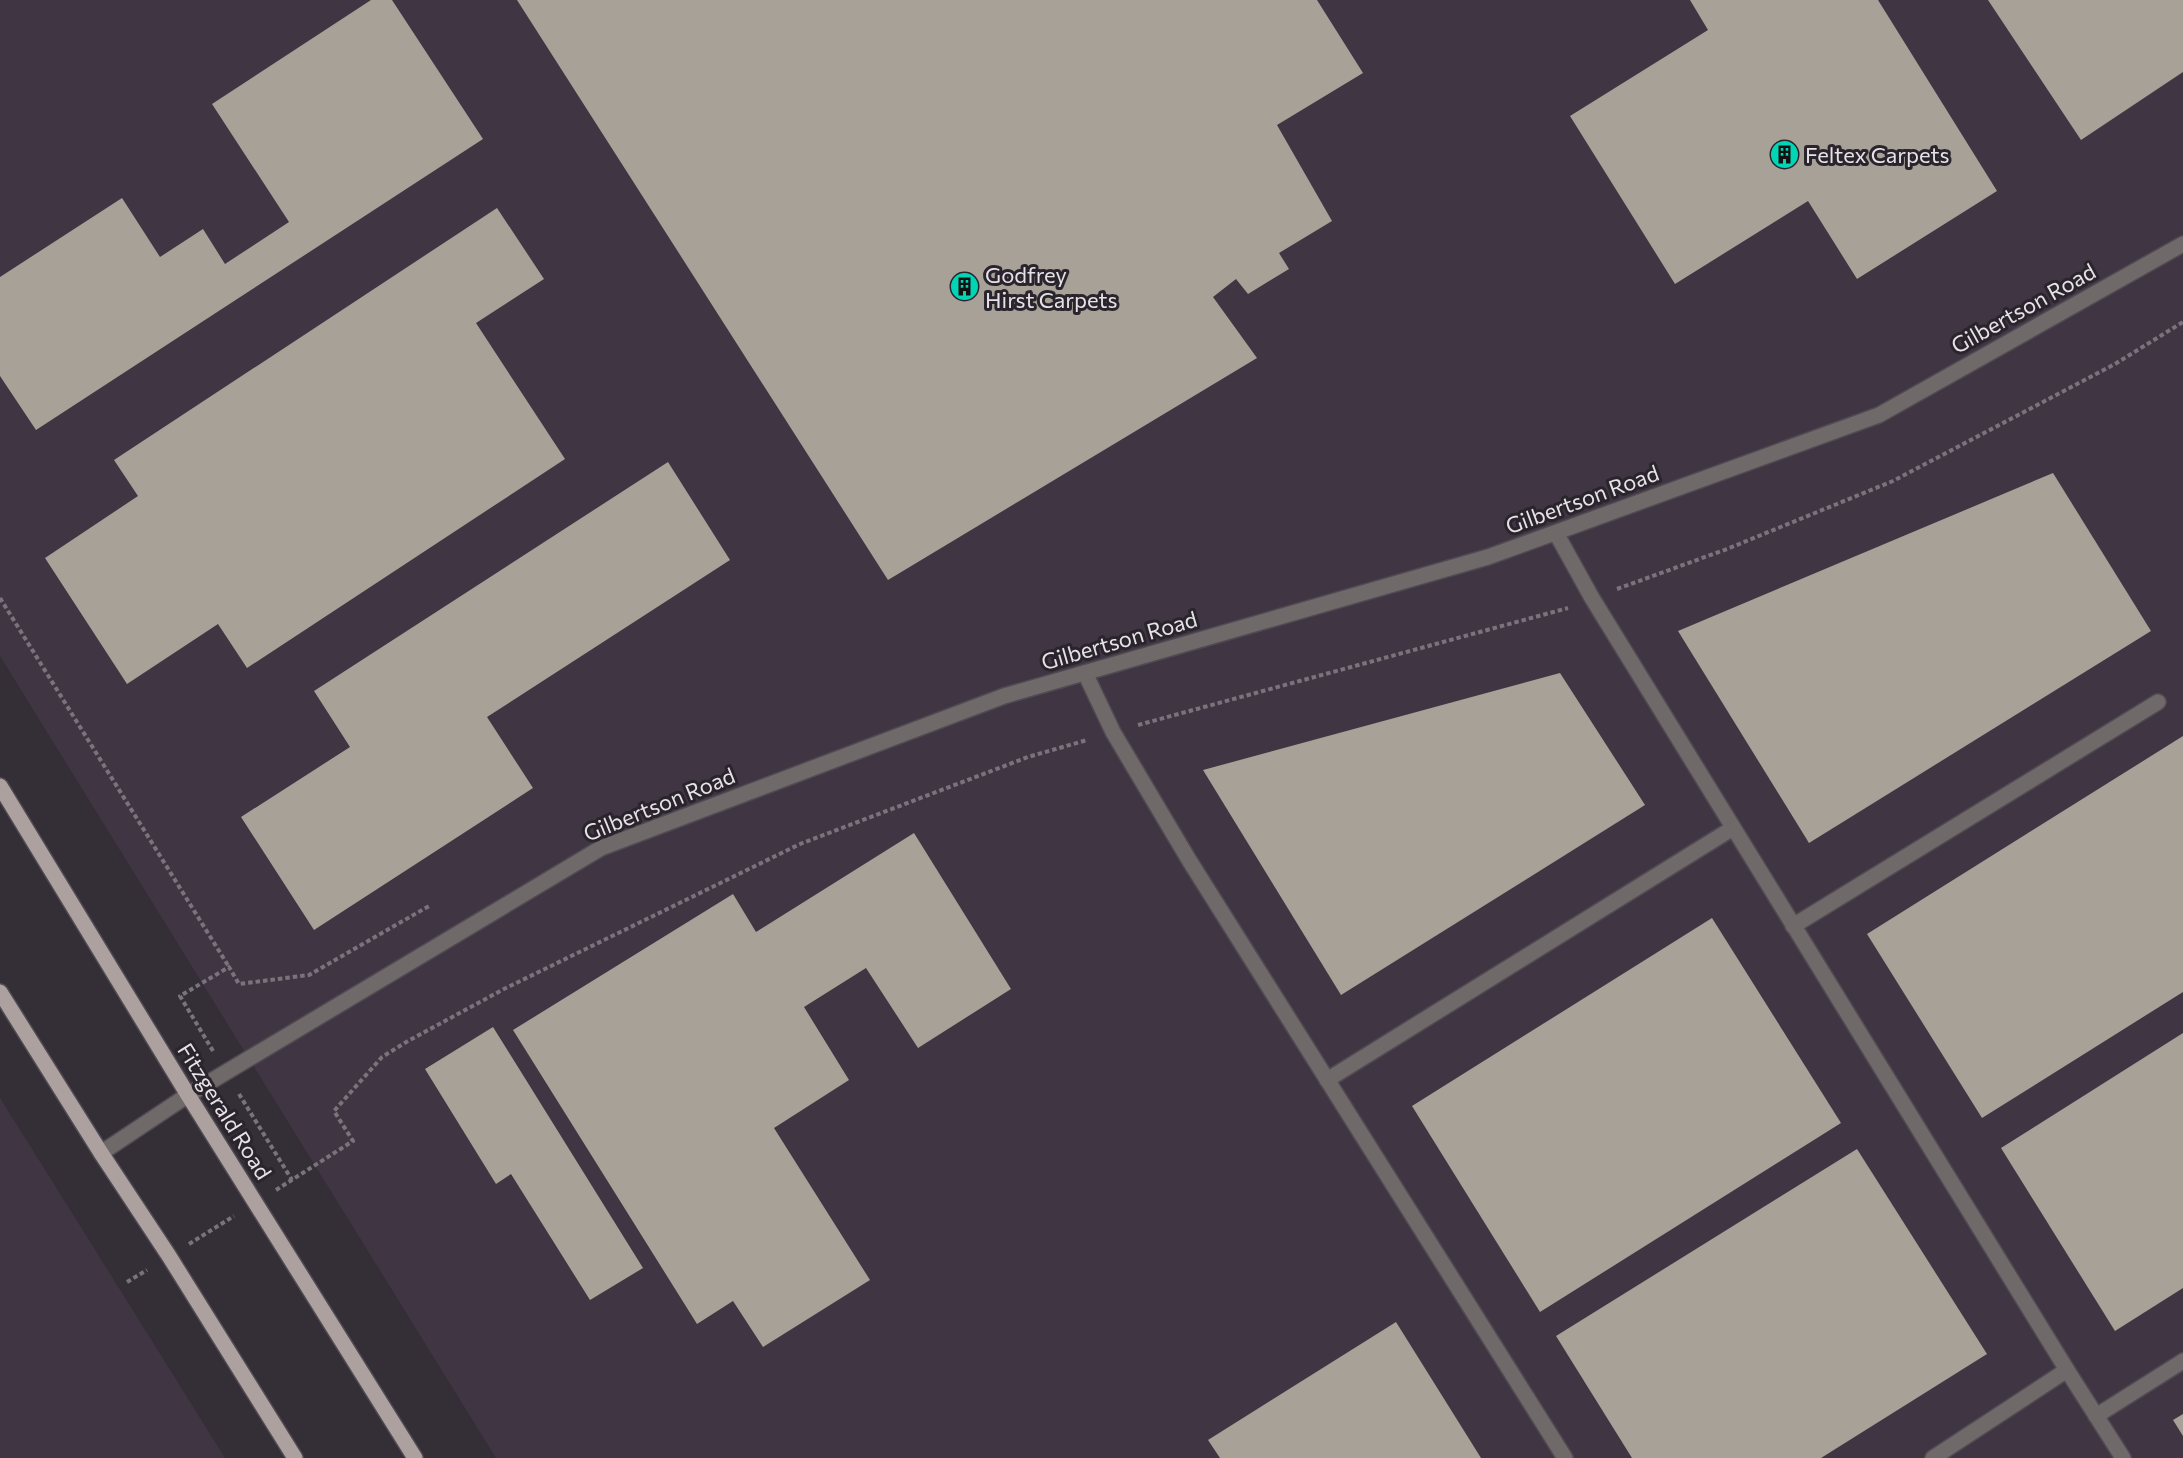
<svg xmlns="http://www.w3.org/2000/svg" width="2183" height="1458" font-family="Commissioner,sans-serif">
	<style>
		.built { fill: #403643 }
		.building { fill: #a8a197 }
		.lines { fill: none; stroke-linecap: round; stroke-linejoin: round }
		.service-casing { stroke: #504b52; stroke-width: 18 }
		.minor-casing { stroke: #504b52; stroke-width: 18 }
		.primary-casing { stroke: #504b52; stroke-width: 18 }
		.path { stroke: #79747b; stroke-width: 4; stroke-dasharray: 4.5 3; stroke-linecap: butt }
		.service { stroke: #6f6969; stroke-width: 15 }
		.minor { stroke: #6f6969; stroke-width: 15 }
		.primary { stroke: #ada1a0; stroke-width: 15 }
		.labels { text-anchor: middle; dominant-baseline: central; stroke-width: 6; stroke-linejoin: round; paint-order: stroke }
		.poi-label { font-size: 22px; fill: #e6e2e7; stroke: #2a242c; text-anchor: start }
		.street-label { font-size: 22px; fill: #e6e2e7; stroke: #2a242c }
	</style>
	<rect width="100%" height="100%" fill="#342e36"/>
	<g class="built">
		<path d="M 0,0 L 2183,0 L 2183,1458 L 496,1458 L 0,656 Z"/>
		<path d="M 0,1098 L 67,1205 L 225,1458 L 0,1458 Z"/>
	</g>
	<g class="building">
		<path d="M 371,0 L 392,0 L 483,139 L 36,430 L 0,376 L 0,277 L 122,198 L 160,257 L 203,229 L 225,264 L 289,222 L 212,104 Z"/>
		<path d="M 517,0 L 1317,0 L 1363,73 L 1277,125 L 1332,221 L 1279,253 L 1289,269 L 1248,294 L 1236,279 L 1213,297 L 1257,358 L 888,580 Z"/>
		<path d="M 1690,0 L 1878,0 L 1997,191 L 1857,279 L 1808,201 L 1675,284 L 1570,116 L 1708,30 Z"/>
		<path d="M 1988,0 L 2183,0 L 2183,72 L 2081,140 Z"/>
		<path d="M 497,208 L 544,279 L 476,323 L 565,459 L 247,668 L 218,624 L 127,684 L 45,558 L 138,496 L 114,460 Z"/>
		<path d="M 668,462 L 730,560 L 487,717 L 533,788 L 314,930 L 241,817 L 350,747 L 314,691 Z"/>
		<path d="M 2053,473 L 2151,631 L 1809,843 L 1678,631 Z"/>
		<path d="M 1560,673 L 1645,805 L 1341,995 L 1203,770 Z"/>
		<path d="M 2183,736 L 2183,992 L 1982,1118 L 1867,934 Z"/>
		<path d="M 914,833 L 1011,989 L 918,1048 L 866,968 L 804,1007 L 849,1080 L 774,1128 L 870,1280 L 763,1347 L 733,1301 L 697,1324 L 513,1030 L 733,894 L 756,932 Z"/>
		<path d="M 1712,918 L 1841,1123 L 1540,1312 L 1412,1106 Z"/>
		<path d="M 493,1027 L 643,1268 L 590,1300 L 511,1174 L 496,1184 L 425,1069 Z"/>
		<path d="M 2183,1033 L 2183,1288 L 2115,1331 L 2001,1148 Z"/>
		<path d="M 1857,1149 L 1987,1354 L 1821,1458 L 1632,1458 L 1556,1336 Z"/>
		<path d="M 1396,1322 L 1481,1458 L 1220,1458 L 1208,1440 Z"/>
		<path d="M 2183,1414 L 2183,1436 L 2173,1420 Z"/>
	</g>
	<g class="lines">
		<defs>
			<g id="service">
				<path d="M 1556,533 L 1592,598 L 2067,1370 L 1933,1458"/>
				<path d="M 1085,673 L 1113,732 L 1189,860 L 1565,1458"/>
				<path d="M 1793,926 L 2158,702"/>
				<path d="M 1327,1080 L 1733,828"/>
				<path d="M 2067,1370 L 2123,1458"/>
				<path d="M 2096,1416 L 2183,1361"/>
			</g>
			<path id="minor" d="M 101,1153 L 188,1095 L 601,848 L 1004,696 L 1488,557 L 1879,415 L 2183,244"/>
			<g id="primary">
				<path d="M 0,786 L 188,1095 L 415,1458"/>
				<path d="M 0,992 L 101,1153 L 169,1256 L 295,1458"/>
			</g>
		</defs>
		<use href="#service" class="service-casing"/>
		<use href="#minor" class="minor-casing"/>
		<use href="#primary" class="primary-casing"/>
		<g class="path">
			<path d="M 1617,589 L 1727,549 L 1893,481 L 2115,364 L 2183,322"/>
			<path d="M 0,598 L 229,967"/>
			<path d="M 1138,725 L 1568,608"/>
			<path d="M 213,1051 L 180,996 L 229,967 L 239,984 L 309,975 L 429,906"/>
			<path d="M 239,1094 L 292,1180"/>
			<path d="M 276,1190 L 353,1141 L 334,1111 L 382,1057 L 408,1041 L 504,989 L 800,844 L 1028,757 L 1087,740"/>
			<path d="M 189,1244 L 234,1216"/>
			<path d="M 127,1282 L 147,1270"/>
		</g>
		<use href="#service" class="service"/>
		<use href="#minor" class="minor"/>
		<use href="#primary" class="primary"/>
	</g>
	<defs>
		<symbol id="building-disc" viewBox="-11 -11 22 22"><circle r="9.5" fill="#02d5b6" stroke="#2a242c"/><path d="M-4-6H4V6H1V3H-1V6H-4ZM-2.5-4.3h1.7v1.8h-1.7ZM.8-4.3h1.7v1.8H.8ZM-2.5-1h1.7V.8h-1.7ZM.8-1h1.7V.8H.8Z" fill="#111"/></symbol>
	</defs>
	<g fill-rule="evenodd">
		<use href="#building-disc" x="1768" y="138" width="33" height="33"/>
		<use href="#building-disc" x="948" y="270" width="33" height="33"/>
	</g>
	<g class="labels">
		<g class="poi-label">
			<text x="1805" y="154">Feltex Carpets</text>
			<text x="985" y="274">Godfrey<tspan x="985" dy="25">Hirst Carpets</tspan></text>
		</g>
		<g class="street-label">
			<text transform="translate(2023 308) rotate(-29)">Gilbertson Road</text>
			<text transform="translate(1582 499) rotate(-20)">Gilbertson Road</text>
			<text transform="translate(1119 640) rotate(-16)">Gilbertson Road</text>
			<text transform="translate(659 804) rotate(-22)">Gilbertson Road</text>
			<text transform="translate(225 1111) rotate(58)">Fitzgerald Road</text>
		</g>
	</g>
</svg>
